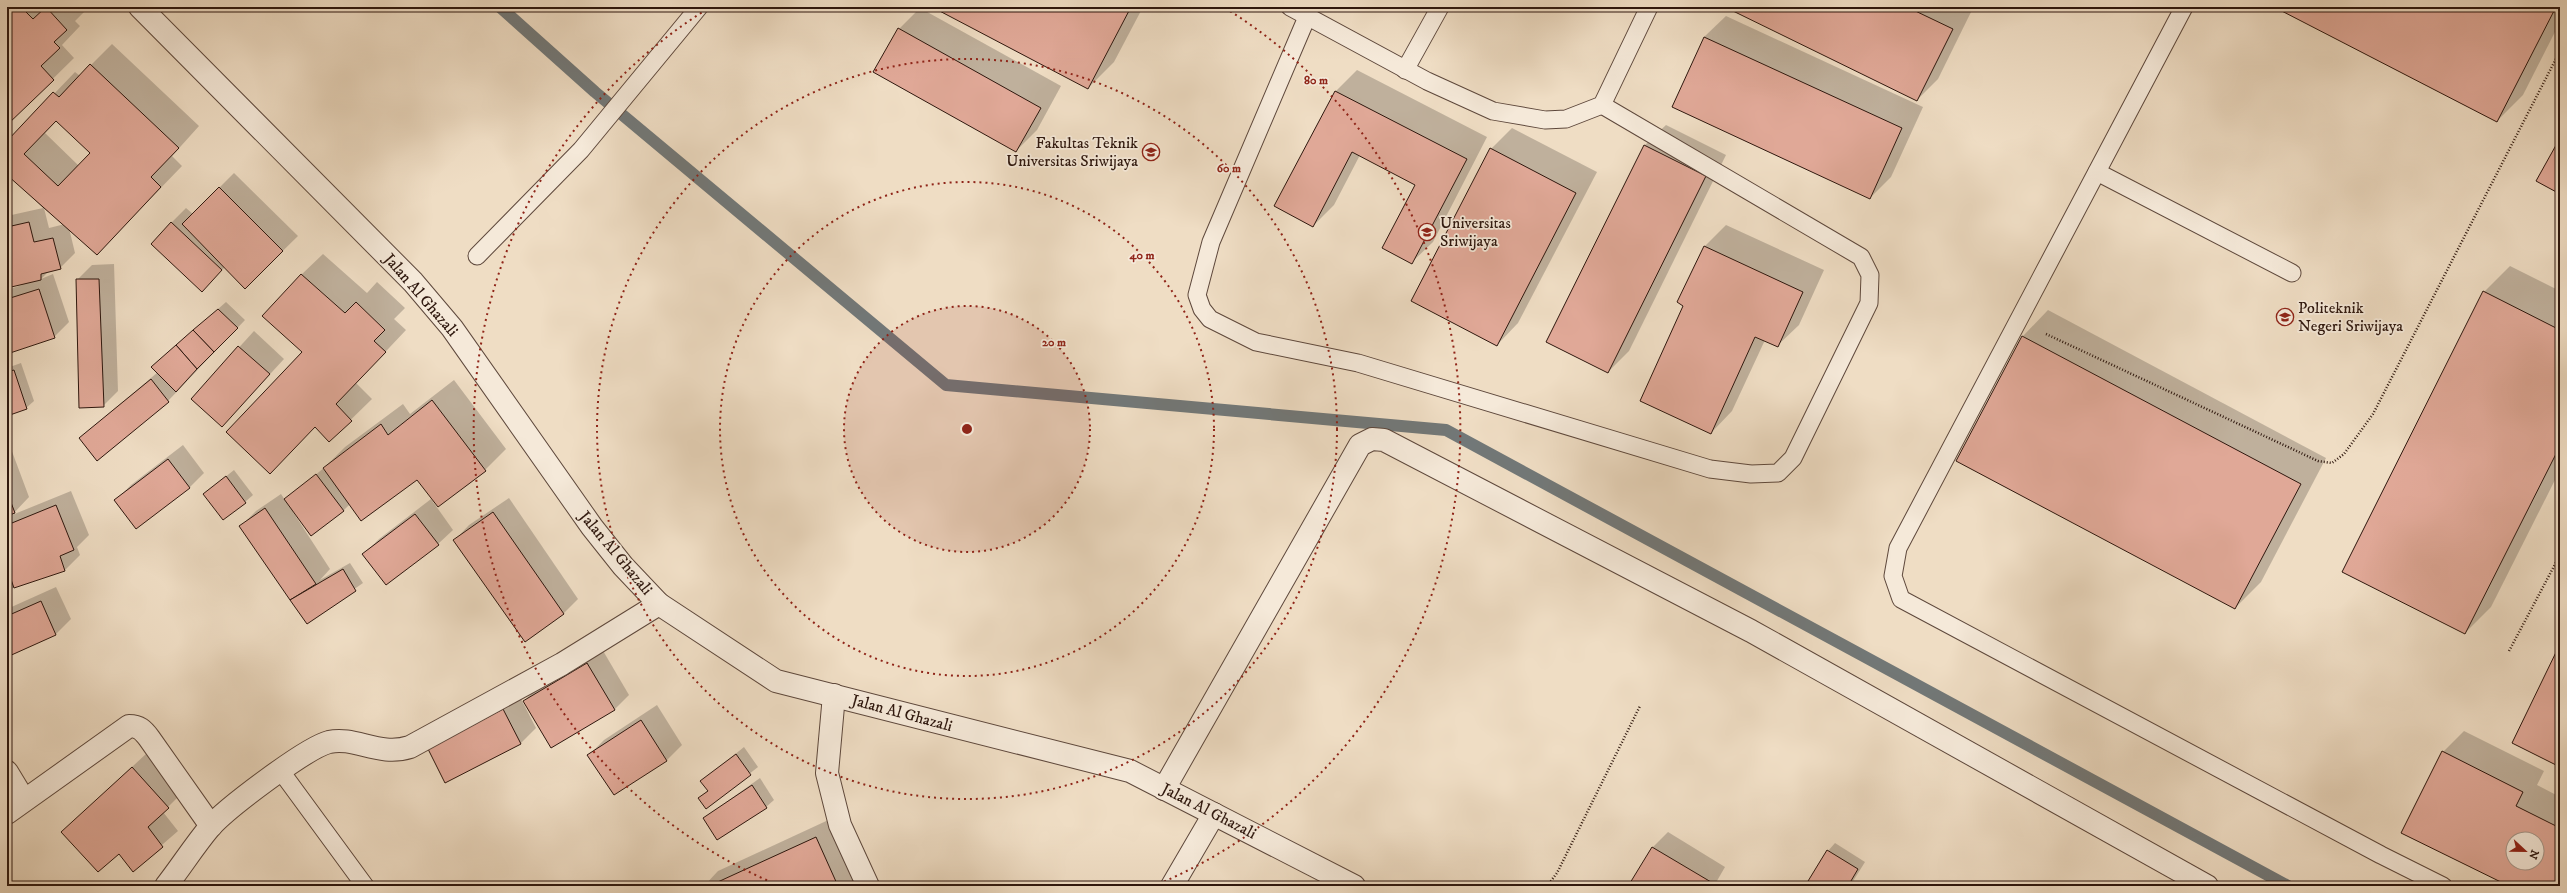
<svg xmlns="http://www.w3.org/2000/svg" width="2567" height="893" font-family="'IM FELL DW Pica',serif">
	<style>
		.shadow { fill: #0003; fill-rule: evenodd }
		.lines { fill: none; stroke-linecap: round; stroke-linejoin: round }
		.stream { stroke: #727878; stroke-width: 12 }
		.building { fill: #e0a897; stroke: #2e170e; fill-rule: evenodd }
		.lane-casing { stroke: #5e483c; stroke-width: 19 }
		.street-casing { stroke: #5e483c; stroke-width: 24 }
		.path { stroke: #2e170e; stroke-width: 2.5; stroke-dasharray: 1 2; stroke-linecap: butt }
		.lane { stroke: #f5e9d9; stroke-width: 17 }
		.street { stroke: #f5e9d9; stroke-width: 22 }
		.ring { fill: none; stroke: #8f2418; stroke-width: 2; stroke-dasharray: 2 4 }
		.labels { text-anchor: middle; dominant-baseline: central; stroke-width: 3.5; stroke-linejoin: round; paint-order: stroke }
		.poi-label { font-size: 16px; fill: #2e170e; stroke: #f5e9d9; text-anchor: start }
		.street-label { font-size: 16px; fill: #2e170e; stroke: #f5e9d9 }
		.centre { fill: #8f2418; stroke: #f5e9d9; stroke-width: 2 }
		.ring-label { font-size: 12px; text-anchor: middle; font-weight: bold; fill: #8f2418; stroke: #f5e9d9; stroke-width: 3.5; stroke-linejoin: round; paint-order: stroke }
	</style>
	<rect width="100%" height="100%" fill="#efddc4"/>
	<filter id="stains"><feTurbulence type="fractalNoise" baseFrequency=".005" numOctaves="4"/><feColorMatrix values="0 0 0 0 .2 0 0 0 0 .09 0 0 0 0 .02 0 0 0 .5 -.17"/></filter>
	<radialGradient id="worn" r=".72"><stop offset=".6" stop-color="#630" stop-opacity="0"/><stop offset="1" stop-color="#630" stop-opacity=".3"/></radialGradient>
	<g class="shadow">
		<path d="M 7,7 L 88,8 L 75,21 L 80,26 L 62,45 L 74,58 L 7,124 Z"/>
		<path d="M 935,7 L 1143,7 L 1114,62 L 1088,88 Z"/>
		<path d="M 1736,7 L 1971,7 L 1973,8 L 1938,79 L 1917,100 Z"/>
		<path d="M 2276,7 L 2560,7 L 2560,22 L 2523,95 L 2497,121 Z"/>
		<path d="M 920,8 L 1061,86 L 1037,130 L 1016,151 L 899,29 Z"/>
		<path d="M 1726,16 L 1923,107 L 1891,177 L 1870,198 L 1704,37 Z"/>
		<path d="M 112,44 L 199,126 L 172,156 L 182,166 L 97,254 L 69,228 L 75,253 L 60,268 L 49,271 L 41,279 L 53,274 L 69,322 L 54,337 L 7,353 L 7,290 L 22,285 L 7,287 L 7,216 L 43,208 L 7,173 L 7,143 L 75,72 L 80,76 ZM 57,120 L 91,153 L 79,166 L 45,133 ZM 44,208 L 48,212 L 50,210 L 65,224 L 49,228 Z"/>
		<path d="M 1357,70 L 1487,137 L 1433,242 L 1411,263 L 1416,185 L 1360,155 L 1334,205 L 1313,226 L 1276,206 L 1336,91 Z"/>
		<path d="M 1666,125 L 1726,155 L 1629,351 L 1608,372 L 1644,146 Z"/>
		<path d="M 1512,128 L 1597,172 L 1518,323 L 1497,345 L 1491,149 Z"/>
		<path d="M 234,173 L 298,236 L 245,288 L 225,267 L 202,290 L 171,223 L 186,208 L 193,214 Z"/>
		<path d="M 1726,225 L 1824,270 L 1799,325 L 1777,346 L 1765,340 L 1732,411 L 1711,433 L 1685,305 L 1705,246 Z"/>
		<path d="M 323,254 L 367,293 L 377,282 L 405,308 L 394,319 L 406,330 L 356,383 L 372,399 L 329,441 L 303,352 L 301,275 Z"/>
		<path d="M 114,264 L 118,391 L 103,406 L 77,280 L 92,265 Z"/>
		<path d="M 2510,266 L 2560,291 L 2560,470 L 2491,607 L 2465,633 L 2484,292 Z"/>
		<path d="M 226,302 L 245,320 L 168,401 L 80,438 L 158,372 L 152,367 Z"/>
		<path d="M 2048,310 L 2326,458 L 2261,582 L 2235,608 L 2023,336 Z"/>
		<path d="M 254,331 L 284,359 L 222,426 L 192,399 Z"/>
		<path d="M 21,363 L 34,401 L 26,408 L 7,415 L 7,368 Z"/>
		<path d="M 454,380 L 506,449 L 485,470 L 417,479 L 350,504 L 343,511 L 293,512 L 330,569 L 320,580 L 350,563 L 363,583 L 307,622 L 241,526 L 256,511 L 281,494 L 285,500 L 325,467 L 345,447 L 403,404 L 410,414 Z"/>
		<path d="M 7,438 L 29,497 L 12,515 L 71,491 L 89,535 L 77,547 L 80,555 L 65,570 L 15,586 L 7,594 L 7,518 L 12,513 L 7,515 Z"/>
		<path d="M 183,445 L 204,473 L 189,488 L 116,500 L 131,485 Z"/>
		<path d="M 234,470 L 253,495 L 245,502 L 204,494 Z"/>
		<path d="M 509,498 L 578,599 L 563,614 L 455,540 L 469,525 Z"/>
		<path d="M 431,499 L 453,530 L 438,544 L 364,554 L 379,539 Z"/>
		<path d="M 56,587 L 71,619 L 56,634 L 7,656 L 7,609 Z"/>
		<path d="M 602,649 L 629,695 L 614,710 L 524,701 L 539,686 Z"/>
		<path d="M 519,695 L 536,728 L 521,743 L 446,782 L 429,749 Z"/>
		<path d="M 657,705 L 682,745 L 667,760 L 614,794 L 589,755 L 604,740 Z"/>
		<path d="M 2464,731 L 2544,771 L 2537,785 L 2560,797 L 2560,886 L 2511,886 L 2443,752 ZM 2513,839 L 2537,839 L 2537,863 L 2513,863 Z"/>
		<path d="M 744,747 L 758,767 L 706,808 L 699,798 L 708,790 L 702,781 Z"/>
		<path d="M 147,753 L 183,792 L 163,812 L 178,831 L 133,870 L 119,853 L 78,817 Z"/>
		<path d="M 760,778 L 774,800 L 766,807 L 704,818 Z"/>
		<path d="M 837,816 L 861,886 L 704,886 L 718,871 Z"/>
		<path d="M 1668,832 L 1725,867 L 1714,886 L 1636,886 L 1631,883 L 1653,847 Z"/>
		<path d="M 1835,843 L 1865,862 L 1850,886 L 1806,886 L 1828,851 Z"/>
	</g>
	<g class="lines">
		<path class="stream" d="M 500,7 L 595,92 L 946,385 L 1446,430 L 2288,886"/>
	</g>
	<g class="building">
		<path d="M 7,7 L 21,7 L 33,19 L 46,7 L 67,30 L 54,42 L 60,48 L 41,66 L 54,80 L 7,125 Z"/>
		<path d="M 932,7 L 1131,7 L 1088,89 Z"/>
		<path d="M 1734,7 L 1907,7 L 1953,29 L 1917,101 L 1733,11 Z"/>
		<path d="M 2274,7 L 2556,7 L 2497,122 Z"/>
		<path d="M 898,28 L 1041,108 L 1016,152 L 873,72 Z"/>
		<path d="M 1704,37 L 1902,128 L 1870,199 L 1672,107 Z"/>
		<path d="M 90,64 L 179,148 L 151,177 L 161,187 L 97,255 L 7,175 L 7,141 L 53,92 L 59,97 ZM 56,121 L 90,153 L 58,186 L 24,154 Z"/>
		<path d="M 1335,91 L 1467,159 L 1412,264 L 1382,248 L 1415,185 L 1352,152 L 1313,227 L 1274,206 Z"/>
		<path d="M 2560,138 L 2560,194 L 2536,181 Z"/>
		<path d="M 1644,145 L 1706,176 L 1608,373 L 1546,342 Z"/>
		<path d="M 1490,148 L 1576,193 L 1497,346 L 1411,301 Z"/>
		<path d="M 219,187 L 283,251 L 245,289 L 182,224 Z"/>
		<path d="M 29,222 L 34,242 L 53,238 L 61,269 L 41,274 L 41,280 L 7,288 L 7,227 Z"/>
		<path d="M 171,222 L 222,270 L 202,292 L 151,244 Z"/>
		<path d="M 1704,246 L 1803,292 L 1778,347 L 1755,337 L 1711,434 L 1640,401 L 1683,306 L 1677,302 Z"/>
		<path d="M 301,274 L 345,313 L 356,302 L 385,330 L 374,341 L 386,352 L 336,404 L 352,421 L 329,442 L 315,427 L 270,474 L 226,432 L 302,352 L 262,316 Z"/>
		<path d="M 76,279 L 99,279 L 104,407 L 79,408 Z"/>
		<path d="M 39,289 L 55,338 L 7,354 L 7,299 Z"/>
		<path d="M 2483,291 L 2560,330 L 2560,446 L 2465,634 L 2342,572 Z"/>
		<path d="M 218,309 L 238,328 L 214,352 L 193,330 Z"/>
		<path d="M 193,330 L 214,352 L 197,369 L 176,345 Z"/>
		<path d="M 2022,336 L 2301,484 L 2235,609 L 1956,461 Z"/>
		<path d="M 176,345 L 197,369 L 176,392 L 151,367 Z"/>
		<path d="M 238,346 L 270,374 L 222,427 L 191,399 Z"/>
		<path d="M 14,370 L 27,409 L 7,416 L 7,372 Z"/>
		<path d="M 151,379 L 169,402 L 97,461 L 79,438 Z"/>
		<path d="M 432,400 L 486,471 L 438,507 L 417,480 L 361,521 L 323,468 L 381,424 L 388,435 Z"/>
		<path d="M 168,459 L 190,488 L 136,529 L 114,500 Z"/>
		<path d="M 316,474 L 344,511 L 311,536 L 284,499 Z"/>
		<path d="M 226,476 L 246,503 L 223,520 L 203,494 Z"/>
		<path d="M 7,492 L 15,513 L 7,516 Z"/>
		<path d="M 56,505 L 74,550 L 60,556 L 65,571 L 14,588 L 7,568 L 7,525 Z"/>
		<path d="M 265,508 L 316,584 L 290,600 L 239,526 Z"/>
		<path d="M 493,512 L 564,614 L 525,642 L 453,540 Z"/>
		<path d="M 415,514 L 439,545 L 386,585 L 362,554 Z"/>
		<path d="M 343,569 L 356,591 L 307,624 L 290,600 Z"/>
		<path d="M 41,601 L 56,635 L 7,657 L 7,616 Z"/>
		<path d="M 2560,644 L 2560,767 L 2512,743 Z"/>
		<path d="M 587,663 L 615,710 L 551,748 L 523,701 Z"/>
		<path d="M 503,709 L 521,744 L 445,783 L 428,749 Z"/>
		<path d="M 641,720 L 667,761 L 614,795 L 587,755 Z"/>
		<path d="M 2442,751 L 2523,792 L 2516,806 L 2560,828 L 2560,886 L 2509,886 L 2401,833 ZM 2513,839 L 2537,839 L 2537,863 L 2513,863 Z"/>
		<path d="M 736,754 L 751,775 L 706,809 L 698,798 L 708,791 L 700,781 Z"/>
		<path d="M 132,767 L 169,808 L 148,827 L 163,847 L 133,872 L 119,854 L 98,872 L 61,832 Z"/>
		<path d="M 752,785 L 767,808 L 717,840 L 703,818 Z"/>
		<path d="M 816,837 L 838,886 L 709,886 Z"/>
		<path d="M 1652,847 L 1711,882 L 1709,886 L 1634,886 L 1630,883 Z"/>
		<path d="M 1827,850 L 1858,869 L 1848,886 L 1805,886 Z"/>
	</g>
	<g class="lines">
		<defs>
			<g id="lane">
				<path d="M 1290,7 L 1427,81 L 1493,111 L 1545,120 L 1566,119 L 1602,105 L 1649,7"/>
				<path d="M 2184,7 L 1898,548 L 1893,576 L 1901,599 L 2381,855 L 2443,886"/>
				<path d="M 1307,17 L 1211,242 L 1197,295 L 1202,309 L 1210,319 L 1256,342 L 1358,363 L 1710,469 L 1751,474 L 1778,473 L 1793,458 L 1869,303 L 1870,275 L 1861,257 L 1602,105"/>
				<path d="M 1405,70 L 1440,7"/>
				<path d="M 2097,172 L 2292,273"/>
				<path d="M 477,256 L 581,150 L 699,7"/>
				<path d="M 280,770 L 365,886"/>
			</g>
			<g id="street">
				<path d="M 140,7 L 413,282 L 452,328 L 592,527 L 623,566 L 659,604 L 776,681 L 1130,771 L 1354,886"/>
				<path d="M 834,695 L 827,773 L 840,825 L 868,886"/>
				<path d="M 7,772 L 24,800"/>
				<path d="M 1164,789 L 1360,445 L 1372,439 L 1384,440 L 1751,631 L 2207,886"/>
				<path d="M 7,813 L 129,726 C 139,726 143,730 149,738 L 211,826"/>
				<path d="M 166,886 C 181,867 194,846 210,827 C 227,808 306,748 329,742 C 355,736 379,757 410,747 L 562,664 L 659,604"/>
				<path d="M 1172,886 L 1214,814"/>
			</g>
		</defs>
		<use href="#lane" class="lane-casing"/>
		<use href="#street" class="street-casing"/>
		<g class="path">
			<path d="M 2046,334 L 2318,461 L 2332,463 L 2344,454 L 2373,414 L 2560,51"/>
			<path d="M 2509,651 L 2560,555"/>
			<path d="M 1547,886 L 1557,873 L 1640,706"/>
		</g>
		<use href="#lane" class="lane"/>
		<use href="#street" class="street"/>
	</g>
	<circle cx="967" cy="429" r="123" fill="#8f2418" fill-opacity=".12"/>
	<g class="ring">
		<circle cx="967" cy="429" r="123"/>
		<circle cx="967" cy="429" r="247"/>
		<circle cx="967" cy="429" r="370"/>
		<path d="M778 885A494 494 0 0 1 709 8M1225 8A494 494 0 0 1 1156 885"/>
	</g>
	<defs>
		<symbol id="university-ring" viewBox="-11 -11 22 22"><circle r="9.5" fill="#f5e9d9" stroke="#8f2418" stroke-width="1.5"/><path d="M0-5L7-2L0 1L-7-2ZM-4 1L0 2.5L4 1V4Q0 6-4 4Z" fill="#8f2418"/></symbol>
	</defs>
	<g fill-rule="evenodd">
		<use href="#university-ring" x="1141" y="142" width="20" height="20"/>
		<use href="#university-ring" x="1417" y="222" width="20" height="20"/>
		<use href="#university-ring" x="2275" y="307" width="20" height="20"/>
	</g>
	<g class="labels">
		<g class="poi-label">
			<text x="1138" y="143" text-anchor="end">Fakultas Teknik<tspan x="1138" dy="18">Universitas Sriwijaya</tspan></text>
			<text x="1440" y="223">Universitas<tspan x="1440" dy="18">Sriwijaya</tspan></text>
			<text x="2298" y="308">Politeknik<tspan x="2298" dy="18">Negeri Sriwijaya</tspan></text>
		</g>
		<g class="street-label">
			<text transform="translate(421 295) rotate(49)">Jalan Al Ghazali</text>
			<text transform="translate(616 553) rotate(50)">Jalan Al Ghazali</text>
			<text transform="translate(902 713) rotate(15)">Jalan Al Ghazali</text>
			<text transform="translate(1209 811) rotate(27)">Jalan Al Ghazali</text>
		</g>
	</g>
	<circle cx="967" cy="429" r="6" class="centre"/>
	<g class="ring-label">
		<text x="1316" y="84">80 m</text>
		<text x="1229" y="172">60 m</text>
		<text x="1142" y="259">40 m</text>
		<text x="1054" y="346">20 m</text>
	</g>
	<rect width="2567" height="893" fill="none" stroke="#efddc4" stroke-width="24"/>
	<rect x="8" y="8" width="2551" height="877" fill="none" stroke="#2e170e" stroke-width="2"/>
	<rect x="12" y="12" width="2543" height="869" fill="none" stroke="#2e170e"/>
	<g transform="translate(2525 851) rotate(112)"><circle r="19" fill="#f5e9d9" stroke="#a59588"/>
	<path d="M0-3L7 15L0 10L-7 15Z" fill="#8f2418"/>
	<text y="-6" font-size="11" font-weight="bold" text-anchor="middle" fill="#2e170e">N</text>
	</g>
	<rect width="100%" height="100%" filter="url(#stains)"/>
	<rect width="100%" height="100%" fill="url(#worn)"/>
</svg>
